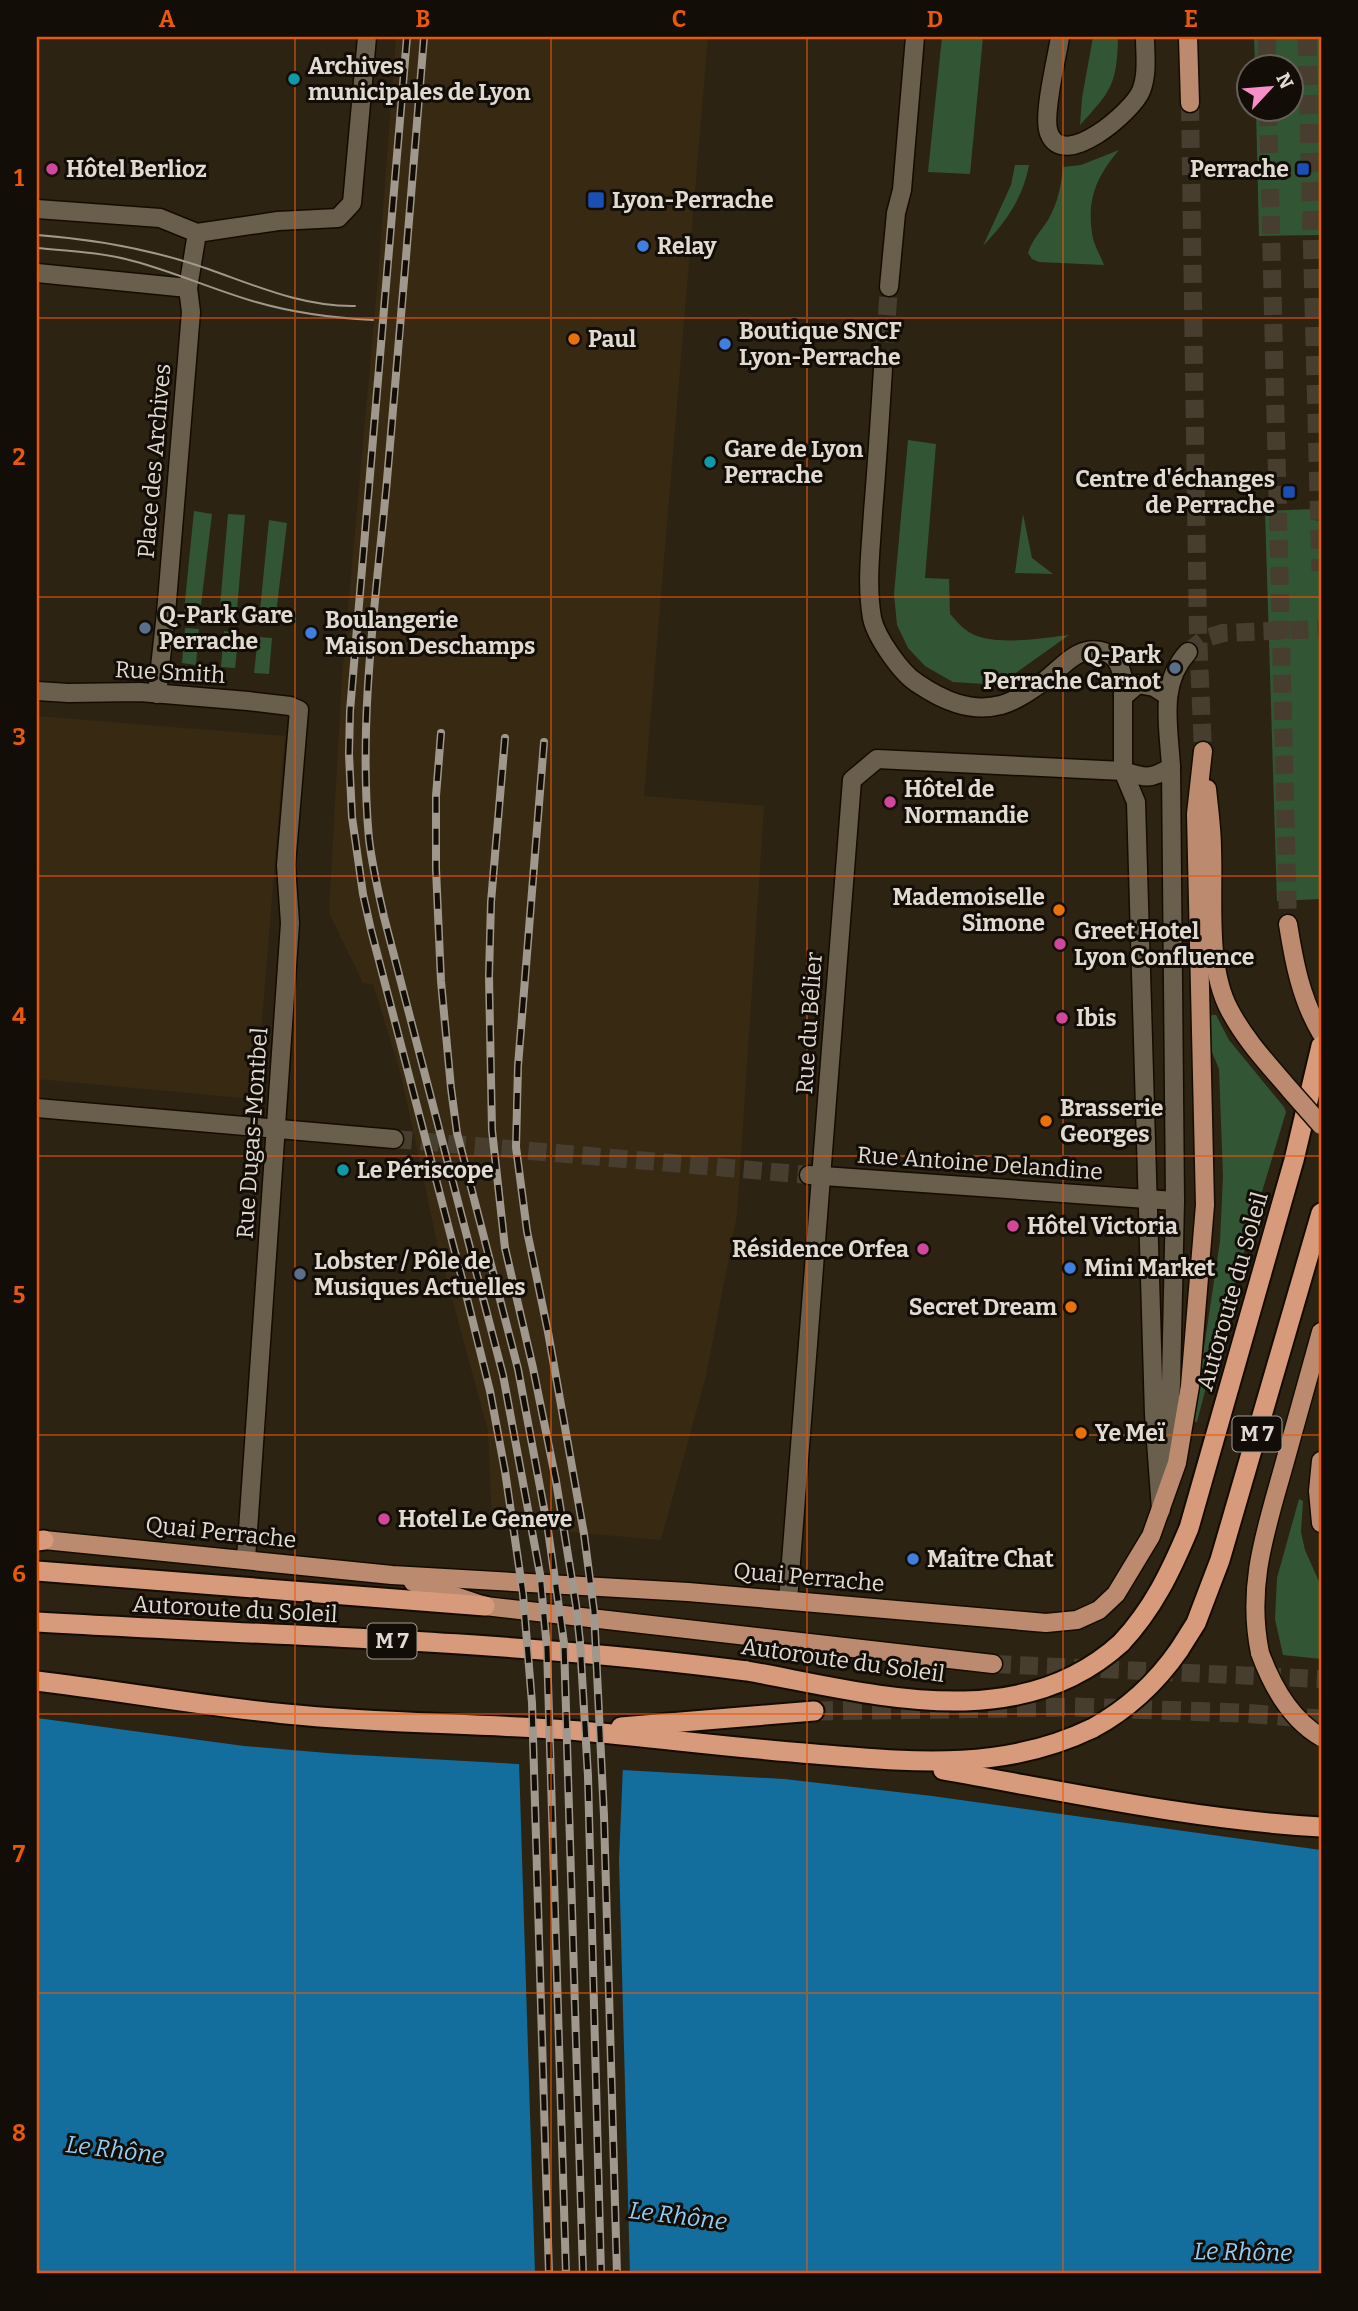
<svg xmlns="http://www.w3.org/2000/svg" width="1358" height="2311" font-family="Bitter,serif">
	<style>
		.built { fill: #382913 }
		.green { fill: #325534 }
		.water { fill: #136e9d }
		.pier { fill: #2d2313 }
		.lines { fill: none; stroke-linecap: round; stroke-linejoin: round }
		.minor-tunnel { stroke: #483e2f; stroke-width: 18; stroke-dasharray: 18 9; stroke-linecap: butt }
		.primary-tunnel { stroke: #483e2f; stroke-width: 18; stroke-dasharray: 18 9; stroke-linecap: butt }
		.trunk-tunnel { stroke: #483e2f; stroke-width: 19; stroke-dasharray: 19 10; stroke-linecap: butt }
		.minor-casing { stroke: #150c01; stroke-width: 21 }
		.primary-casing { stroke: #150c01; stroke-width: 21 }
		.trunk-casing { stroke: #150c01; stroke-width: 23 }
		.minor { stroke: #6a5e4c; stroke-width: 18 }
		.primary { stroke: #bc8b6f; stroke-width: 18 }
		.trunk { stroke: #d79a7b; stroke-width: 19 }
		.tram { stroke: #a0988c; stroke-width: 2 }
		.rail-casing { stroke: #a0988c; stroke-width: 8 }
		.rail { stroke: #120d07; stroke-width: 5; stroke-dasharray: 16; stroke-linecap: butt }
		.primary-bridge-casing { stroke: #150c01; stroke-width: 21; stroke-linecap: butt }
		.trunk-bridge-casing { stroke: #150c01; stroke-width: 23; stroke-linecap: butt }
		.primary-bridge { stroke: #bc8b6f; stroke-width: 18 }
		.trunk-bridge { stroke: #d79a7b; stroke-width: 19 }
		.grid { fill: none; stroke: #e8590c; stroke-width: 2; stroke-opacity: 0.55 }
		.culture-dot { fill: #0f9aa8; stroke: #120d07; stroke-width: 2.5 }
		.hotel-dot { fill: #d1479c; stroke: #120d07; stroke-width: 2.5 }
		.transit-dot { fill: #1a4fb4; stroke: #120d07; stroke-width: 2.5 }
		.shop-dot { fill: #3f7fe0; stroke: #120d07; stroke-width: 2.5 }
		.food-dot { fill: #e8710a; stroke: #120d07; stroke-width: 2.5 }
		.service-dot { fill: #5c6f8a; stroke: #120d07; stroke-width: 2.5 }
		.labels { text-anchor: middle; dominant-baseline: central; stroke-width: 6; stroke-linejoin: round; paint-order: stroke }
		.shield { fill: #120d07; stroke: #a39c94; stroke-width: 2 }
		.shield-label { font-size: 21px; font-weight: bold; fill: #e1dad0 }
		.poi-label { font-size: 23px; font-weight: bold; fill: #e1dad0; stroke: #120d07; text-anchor: start }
		.street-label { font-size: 23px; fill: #e1dad0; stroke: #120d07 }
		.water-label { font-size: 24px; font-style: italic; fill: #93cef6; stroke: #120d07 }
		.neatline { fill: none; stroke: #e8590c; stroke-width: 2.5 }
		.grid-label { font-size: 23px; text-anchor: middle; font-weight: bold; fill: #e8590c }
	</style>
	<rect width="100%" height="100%" fill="#2d2313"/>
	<g class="built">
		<path d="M 396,37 L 708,37 L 644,796 L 764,806 L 737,1215 L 706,1376 L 661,1540 L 492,1525 L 488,1431 L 438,1247 L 401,1075 L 373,984 L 363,983 L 329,913 L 342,675 L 378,277 Z"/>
		<path d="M 37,716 L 285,736 L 256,1096 L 253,1099 L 37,1079 Z"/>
	</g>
	<g class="green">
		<path d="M 942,37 L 983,37 L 970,174 L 928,172 Z"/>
		<path d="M 1093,37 L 1118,37 C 1117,85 1111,91 1080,125 L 1082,98 Z"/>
		<path d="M 1254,37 L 1321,37 L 1321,235 L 1259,236 L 1256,109 L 1292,108 L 1292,66 L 1255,66 Z"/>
		<path d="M 1119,150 C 1097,176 1087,198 1092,233 C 1093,243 1100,255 1104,265 L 1039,262 L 1032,259 L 1028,253 C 1032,240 1041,231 1048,220 C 1058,203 1061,186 1063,167 L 1081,165 Z"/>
		<path d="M 1015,165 L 1029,165 C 1023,198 1006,222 983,246 L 1011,185 Z"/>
		<path d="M 908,440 L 936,444 L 925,578 L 949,579 L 950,614 C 955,619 960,626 966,630 C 988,648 1042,638 1069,635 L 1010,677 L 985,684 L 953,682 L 925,666 L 908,648 L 897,625 L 894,594 Z"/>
		<path d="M 1313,509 L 1314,520 L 1321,521 L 1321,899 L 1277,901 L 1265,511 Z"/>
		<path d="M 194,511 L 212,514 L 200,613 L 184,611 Z"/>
		<path d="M 228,514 L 245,515 L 237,610 L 220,606 Z"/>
		<path d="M 1023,514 L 1032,558 L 1053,574 L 1015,573 Z"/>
		<path d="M 269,520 L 287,523 L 275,622 L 259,620 Z"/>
		<path d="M 185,628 L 199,629 L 196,665 L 182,663 Z"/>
		<path d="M 224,631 L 239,633 L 235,668 L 221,667 Z"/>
		<path d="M 258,637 L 272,638 L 269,674 L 254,673 Z"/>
		<path d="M 1212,1015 L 1216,1015 L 1229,1040 L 1284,1107 L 1286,1112 L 1222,1325 L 1197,1422 L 1193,1421 L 1220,1241 L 1223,1176 L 1219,1069 L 1212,1052 L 1210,1017 Z"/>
		<path d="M 1299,1499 L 1303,1501 L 1301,1532 L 1305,1550 L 1321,1586 L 1321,1659 L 1283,1655 L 1275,1619 L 1277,1578 Z"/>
	</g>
	<path class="water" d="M 37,1718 L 244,1746 L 339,1754 L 784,1779 L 932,1796 L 1321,1850 L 1321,2274 L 37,2274 Z"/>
	<path class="pier" d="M 519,1761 L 623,1765 L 619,1860 L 630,2274 L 535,2274 Z"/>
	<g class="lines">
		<g class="minor-tunnel">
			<path d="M 883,369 L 889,287"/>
			<path d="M 1188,652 L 1206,638 L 1223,633 L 1321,629"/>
			<path d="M 394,1139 L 809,1175"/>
		</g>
		<g class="primary-tunnel">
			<path d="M 1267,37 L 1267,66"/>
			<path d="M 1190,103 L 1198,635 L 1203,751"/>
			<path d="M 1268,108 L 1288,924"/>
			<path d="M 993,1664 L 1321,1679"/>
		</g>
		<g class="trunk-tunnel">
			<path d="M 1307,37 L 1321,571"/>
			<path d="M 814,1711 L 1073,1707 L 1241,1713 L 1321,1719"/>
		</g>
		<defs>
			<g id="minor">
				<path d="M 1060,37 C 1057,58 1042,116 1049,133 C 1063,172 1133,111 1141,91 C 1148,74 1145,54 1145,37"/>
				<path d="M 37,209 L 160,218 L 197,233 L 278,221 L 338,218 L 352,203 L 367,37"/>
				<path d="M 37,273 L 188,288"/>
				<path d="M 889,287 L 896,213 L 902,190 L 915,37"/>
				<path d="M 883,369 C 880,417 877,465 873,512 C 871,548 866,583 872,618 C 876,637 901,673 917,683 C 942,700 970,713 1001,705 C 1016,701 1031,690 1043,682 C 1062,668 1076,646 1101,651 C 1116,654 1120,665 1123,678 L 1123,771 L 1136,802 L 1154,1414 L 1161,1510"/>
				<path d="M 37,691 L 68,693 L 140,692 L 248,701 L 290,706 L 299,710 L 286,865 L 290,923 L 246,1559"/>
				<path d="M 157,694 L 166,613 L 191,312 L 188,288 L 197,233"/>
				<path d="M 1123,697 L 1138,684 L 1154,687 L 1168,696"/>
				<path d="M 37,1108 L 394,1139"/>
				<path d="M 809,1175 L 1175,1201"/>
				<path d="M 1165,1468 L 1171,1384 L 1175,1201 L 1171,767 C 1169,727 1158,684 1188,652"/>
				<path d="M 788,1600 L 852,780 L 877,759 L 1123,771 C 1145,778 1151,780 1171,767"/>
			</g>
			<g id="primary">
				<path d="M 1188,37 L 1190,103"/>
				<path d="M 1207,789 C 1209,809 1212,829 1212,849 C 1214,898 1206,965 1229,1009 C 1245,1040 1269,1065 1291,1091"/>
				<path d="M 1288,924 C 1294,962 1301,999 1321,1033"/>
				<path d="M 1321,1461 L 1318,1491 L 1321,1523"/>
				<path d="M 44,1540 L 392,1575 L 688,1592 L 1046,1623 L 1077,1620 L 1099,1610 L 1116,1594 L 1151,1536 L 1177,1463 L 1190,1386 L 1205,1205 L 1196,814 L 1203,751"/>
				<path d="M 413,1582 L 485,1606 L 993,1664"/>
				<path d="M 1260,1653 C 1246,1585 1266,1530 1284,1465 C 1296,1421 1309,1376 1321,1332"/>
			</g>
			<g id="trunk">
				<path d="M 37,1541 L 44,1540"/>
				<path d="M 37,1571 L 485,1606"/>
				<path d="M 37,1622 C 274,1636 512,1640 747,1671"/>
				<path d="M 1121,1643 C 1153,1609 1171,1571 1189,1528 L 1294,1160 L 1321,1046"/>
				<path d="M 1179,1650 L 1196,1623 L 1220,1560 L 1321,1213"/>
				<path d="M 37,1681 C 120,1691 203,1706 286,1714 C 384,1724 482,1723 580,1731 C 658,1738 736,1748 815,1754 C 911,1762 1003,1772 1093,1728"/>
				<path d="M 621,1727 L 814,1711"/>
				<path d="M 943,1770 C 1068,1792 1194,1820 1321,1827"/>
			</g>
		</defs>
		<use href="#minor" class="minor-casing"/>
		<use href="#primary" class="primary-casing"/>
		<use href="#trunk" class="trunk-casing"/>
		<use href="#minor" class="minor"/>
		<use href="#primary" class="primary"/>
		<use href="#trunk" class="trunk"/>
		<g class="tram">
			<path d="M 37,235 C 90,239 139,247 190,263 C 244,280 296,307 355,306"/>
			<path d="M 37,248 C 69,251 102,252 133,261 C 175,272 214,290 256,302 C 294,313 333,318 373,320"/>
		</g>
		<defs>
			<g id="rail">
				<path d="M 407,37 L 350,711 L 349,754 L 352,817 L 363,894 L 371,930 L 467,1298 L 490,1391 L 505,1471 L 523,1594 L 532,1703 L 549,2274"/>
				<path d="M 424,37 C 412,185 400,332 387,480 C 376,599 358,719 369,839 C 372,865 378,891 384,917 L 503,1375 L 540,1574 L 547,1648 L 566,2274"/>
				<path d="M 441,733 L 436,796 L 436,869 L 441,981 L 451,1088 L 457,1133 L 518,1369 L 548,1530 L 564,1643 L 583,2274"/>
				<path d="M 505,738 L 491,902 L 489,976 L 492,1130 L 505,1248 L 533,1368 L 556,1481 L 576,1605 L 580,1642 L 588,1776 L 601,2274"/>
				<path d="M 544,742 L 518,1066 L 516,1147 L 527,1231 L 548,1332 L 584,1534 L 594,1611 L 604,1816 L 617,2274"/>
			</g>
		</defs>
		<use href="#rail" class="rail-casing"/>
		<use href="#rail" class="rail"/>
		<defs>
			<g id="primary-bridge">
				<path d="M 1291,1091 L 1321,1125"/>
				<path d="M 1260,1653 C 1272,1686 1290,1719 1321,1737"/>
			</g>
			<g id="trunk-bridge">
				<path d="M 747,1671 C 870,1693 1017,1738 1121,1643"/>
				<path d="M 1093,1728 C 1128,1709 1156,1683 1179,1650"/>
			</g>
		</defs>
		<use href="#primary-bridge" class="primary-bridge-casing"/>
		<use href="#trunk-bridge" class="trunk-bridge-casing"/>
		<use href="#primary-bridge" class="primary-bridge"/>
		<use href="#trunk-bridge" class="trunk-bridge"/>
	</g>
	<path class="grid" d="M 295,37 L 295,2274M 551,37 L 551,2274M 807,37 L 807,2274M 1063,37 L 1063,2274M 37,318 L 1321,318M 37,597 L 1321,597M 37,876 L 1321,876M 37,1156 L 1321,1156M 37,1435 L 1321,1435M 37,1714 L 1321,1714M 37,1993 L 1321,1993"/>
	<g class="culture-dot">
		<circle cx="294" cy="79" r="7"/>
		<circle cx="710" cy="462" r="7"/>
		<circle cx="343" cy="1170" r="7"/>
	</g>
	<g class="hotel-dot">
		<circle cx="52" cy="169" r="7"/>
		<circle cx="890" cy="802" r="7"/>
		<circle cx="1060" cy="944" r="7"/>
		<circle cx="1062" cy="1018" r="7"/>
		<circle cx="1013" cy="1226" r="7"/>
		<circle cx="923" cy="1249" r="7"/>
		<circle cx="384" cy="1519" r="7"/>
	</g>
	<g class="transit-dot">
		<rect x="1296" y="162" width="14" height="14" rx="3.5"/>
		<rect x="587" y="191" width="18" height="18" rx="3.5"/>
		<rect x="1282" y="485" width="14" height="14" rx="3.5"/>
	</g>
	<g class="shop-dot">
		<circle cx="643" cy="246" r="7"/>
		<circle cx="725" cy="344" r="7"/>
		<circle cx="311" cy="633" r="7"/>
		<circle cx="1070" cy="1268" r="7"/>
		<circle cx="913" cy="1559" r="7"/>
	</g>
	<g class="food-dot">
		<circle cx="574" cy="339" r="7"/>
		<circle cx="1059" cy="910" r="7"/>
		<circle cx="1046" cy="1121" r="7"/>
		<circle cx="1071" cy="1307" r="7"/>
		<circle cx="1081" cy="1433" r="7"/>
	</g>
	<g class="service-dot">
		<circle cx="145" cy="628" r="7"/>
		<circle cx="1175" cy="668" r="7"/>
		<circle cx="300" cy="1274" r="7"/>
	</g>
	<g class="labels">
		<g class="shield">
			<rect x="1232.5" y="1416.5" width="49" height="35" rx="5"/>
			<rect x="367.5" y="1623.5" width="49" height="35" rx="5"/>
		</g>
		<g class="shield-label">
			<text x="1257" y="1434">M 7</text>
			<text x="392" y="1641">M 7</text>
		</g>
		<g class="poi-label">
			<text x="308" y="66">Archives<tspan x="308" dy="26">municipales de Lyon</tspan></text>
			<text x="66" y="169">Hôtel Berlioz</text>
			<text x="1289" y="169" text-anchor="end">Perrache</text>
			<text x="612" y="200">Lyon-Perrache</text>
			<text x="657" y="246">Relay</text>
			<text x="739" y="331">Boutique SNCF<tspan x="739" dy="26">Lyon-Perrache</tspan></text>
			<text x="588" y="339">Paul</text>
			<text x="724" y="449">Gare de Lyon<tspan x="724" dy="26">Perrache</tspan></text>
			<text x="1275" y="479" text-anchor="end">Centre d'échanges<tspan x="1275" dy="26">de Perrache</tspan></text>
			<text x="159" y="615">Q-Park Gare<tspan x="159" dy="26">Perrache</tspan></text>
			<text x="325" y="620">Boulangerie<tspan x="325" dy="26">Maison Deschamps</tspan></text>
			<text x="1161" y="655" text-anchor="end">Q-Park<tspan x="1161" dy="26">Perrache Carnot</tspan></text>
			<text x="904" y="789">Hôtel de<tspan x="904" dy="26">Normandie</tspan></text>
			<text x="1045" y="897" text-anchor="end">Mademoiselle<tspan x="1045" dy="26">Simone</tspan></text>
			<text x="1074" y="931">Greet Hotel<tspan x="1074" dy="26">Lyon Confluence</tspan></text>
			<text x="1076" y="1018">Ibis</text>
			<text x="1060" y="1108">Brasserie<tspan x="1060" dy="26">Georges</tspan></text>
			<text x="357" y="1170">Le Périscope</text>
			<text x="1027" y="1226">Hôtel Victoria</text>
			<text x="909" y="1249" text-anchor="end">Résidence Orfea</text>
			<text x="314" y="1261">Lobster / Pôle de<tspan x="314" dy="26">Musiques Actuelles</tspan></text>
			<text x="1084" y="1268">Mini Market</text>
			<text x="1057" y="1307" text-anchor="end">Secret Dream</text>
			<text x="1095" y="1433">Ye Meï</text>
			<text x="398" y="1519">Hotel Le Geneve</text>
			<text x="927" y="1559">Maître Chat</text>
		</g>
		<g class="street-label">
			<text transform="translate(154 461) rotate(-85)">Place des Archives</text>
			<text transform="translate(170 672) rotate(3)">Rue Smith</text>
			<text transform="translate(809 1023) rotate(-86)">Rue du Bélier</text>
			<text transform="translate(252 1133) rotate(-86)">Rue Dugas-Montbel</text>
			<text transform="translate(980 1163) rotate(4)">Rue Antoine Delandine</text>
			<text transform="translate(1232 1291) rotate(-74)">Autoroute du Soleil</text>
			<text transform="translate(221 1532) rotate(6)">Quai Perrache</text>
			<text transform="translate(809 1577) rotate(5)">Quai Perrache</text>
			<text transform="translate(235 1609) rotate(3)">Autoroute du Soleil</text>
			<text transform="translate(843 1660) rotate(8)">Autoroute du Soleil</text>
		</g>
		<g class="water-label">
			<text transform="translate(115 2150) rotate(7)">Le Rhône</text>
			<text transform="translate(678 2216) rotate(7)">Le Rhône</text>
			<text transform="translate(1243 2252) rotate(1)">Le Rhône</text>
		</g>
	</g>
	<rect width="1358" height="2311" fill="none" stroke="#120d07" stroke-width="77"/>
	<g transform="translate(1270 88) rotate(64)"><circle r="33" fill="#120d07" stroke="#655f57" stroke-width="2"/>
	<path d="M0-5L12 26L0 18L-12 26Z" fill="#f98fc9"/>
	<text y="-10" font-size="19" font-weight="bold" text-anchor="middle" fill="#e1dad0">N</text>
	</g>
	<rect x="38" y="38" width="1282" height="2234" class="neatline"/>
	<g class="grid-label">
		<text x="167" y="27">A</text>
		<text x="423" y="27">B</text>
		<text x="679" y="27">C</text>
		<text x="935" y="27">D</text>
		<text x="1191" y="27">E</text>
		<text x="19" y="186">1</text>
		<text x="19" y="465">2</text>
		<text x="19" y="745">3</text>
		<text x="19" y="1024">4</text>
		<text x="19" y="1303">5</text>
		<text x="19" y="1582">6</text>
		<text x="19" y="1862">7</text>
		<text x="19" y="2141">8</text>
	</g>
</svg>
